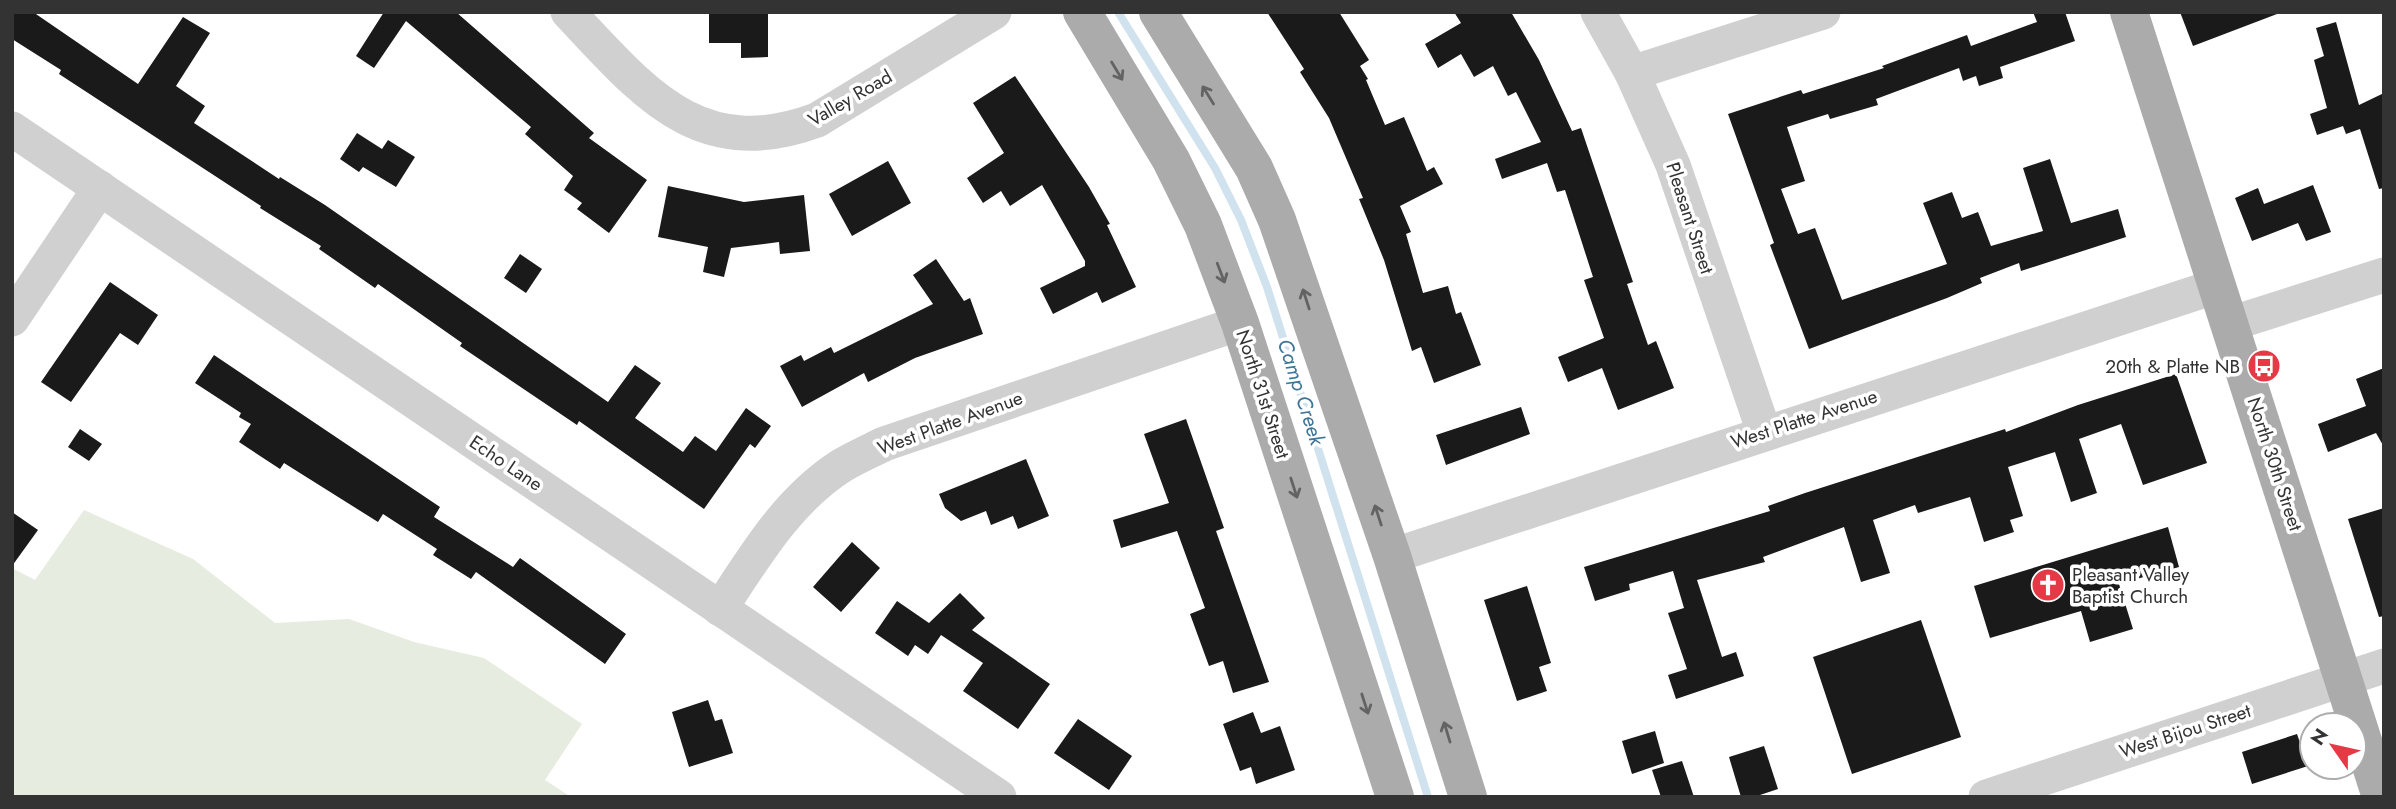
<svg xmlns="http://www.w3.org/2000/svg" width="2396" height="809" font-family="Jost,sans-serif">
	<style>
		.green { fill: #e6ecdf }
		.lines { fill: none; stroke-linecap: round; stroke-linejoin: round }
		.stream { stroke: #cfe2ee; stroke-width: 8 }
		.building { fill: #1a1a1a }
		.minor { stroke: #d0d0d0; stroke-width: 35 }
		.major { stroke: #ababab; stroke-width: 38 }
		.oneway { stroke: #636363 }
		.labels { text-anchor: middle; dominant-baseline: central; stroke-width: 7; stroke-linejoin: round; paint-order: stroke }
		.street-label { font-size: 19px; fill: #333; stroke: #fff }
		.poi-label { font-size: 19px; fill: #333; stroke: #fff; text-anchor: end }
		.water-label { font-size: 21px; font-style: italic; fill: #3f7597; stroke: #fff }
	</style>
	<rect width="100%" height="100%" fill="#fff"/>
	<path class="green" d="M 84,510 L 193,559 L 275,623 L 349,619 L 414,642 L 484,658 L 582,724 L 545,780 L 571,797 L 12,797 L 12,568 L 35,580 Z"/>
	<g class="lines">
		<path class="stream" d="M 1118,12 L 1215,168 L 1241,220 L 1267,287 L 1428,797"/>
	</g>
	<g class="building">
		<path d="M 12,12 L 33,12 L 138,84 L 183,17 L 210,33 L 176,86 L 205,106 L 194,123 L 279,179 L 280,177 L 325,205 L 608,402 L 635,365 L 661,383 L 635,418 L 683,452 L 695,436 L 716,451 L 746,408 L 771,426 L 755,448 L 750,444 L 704,509 L 579,421 L 577,425 L 460,346 L 462,343 L 378,284 L 375,288 L 319,249 L 321,246 L 260,208 L 261,206 L 59,74 L 61,70 L 12,39 Z"/>
		<path d="M 384,12 L 456,12 L 594,133 L 589,138 L 647,180 L 609,233 L 577,209 L 582,203 L 564,190 L 573,176 L 525,134 L 531,127 L 406,21 L 374,68 L 356,56 Z"/>
		<path d="M 709,12 L 768,12 L 768,57 L 741,58 L 741,43 L 709,43 Z"/>
		<path d="M 1267,12 L 1339,12 L 1369,60 L 1360,66 L 1368,79 L 1366,80 L 1385,125 L 1404,117 L 1427,171 L 1434,167 L 1443,184 L 1400,206 L 1411,232 L 1406,234 L 1423,293 L 1448,286 L 1456,314 L 1461,312 L 1481,365 L 1434,383 L 1421,347 L 1412,351 L 1384,260 L 1359,199 L 1363,198 L 1329,118 L 1300,72 L 1304,69 Z"/>
		<path d="M 1454,12 L 1511,12 L 1539,60 L 1572,131 L 1581,128 L 1633,282 L 1627,284 L 1648,345 L 1656,341 L 1674,388 L 1618,410 L 1602,368 L 1568,382 L 1558,357 L 1604,338 L 1584,280 L 1593,277 L 1565,190 L 1557,192 L 1547,163 L 1502,179 L 1495,159 L 1541,142 L 1516,92 L 1508,96 L 1493,66 L 1474,77 L 1461,54 L 1438,68 L 1425,44 L 1461,23 Z"/>
		<path d="M 2033,12 L 2065,12 L 2075,41 L 2000,67 L 2003,78 L 1979,86 L 1976,76 L 1963,81 L 1959,68 L 1876,99 L 1878,105 L 1830,119 L 1828,114 L 1787,127 L 1805,181 L 1781,189 L 1798,234 L 1815,228 L 1842,300 L 1947,264 L 1923,203 L 1952,192 L 1962,218 L 1978,212 L 1991,246 L 2043,231 L 2023,168 L 2050,159 L 2071,223 L 2118,209 L 2126,237 L 2021,271 L 2019,263 L 1980,278 L 1982,283 L 1947,298 L 1809,349 L 1770,245 L 1774,243 L 1728,114 L 1801,90 L 1803,94 L 1884,68 L 1882,66 L 1967,35 L 1971,46 L 2037,22 Z"/>
		<path d="M 2180,12 L 2276,12 L 2277,14 L 2193,46 Z"/>
		<path d="M 2336,22 L 2359,105 L 2384,93 L 2384,188 L 2379,189 L 2360,129 L 2346,134 L 2343,126 L 2317,135 L 2310,114 L 2327,108 L 2314,60 L 2324,56 L 2316,28 Z"/>
		<path d="M 1015,76 L 1089,187 L 1110,224 L 1107,225 L 1136,287 L 1102,303 L 1097,292 L 1053,314 L 1040,288 L 1085,266 L 1085,261 L 1042,185 L 1010,206 L 1001,191 L 983,203 L 967,178 L 1004,153 L 973,103 Z"/>
		<path d="M 357,133 L 382,149 L 388,140 L 415,157 L 396,187 L 363,167 L 359,172 L 340,159 Z"/>
		<path d="M 888,161 L 911,203 L 852,236 L 829,194 Z"/>
		<path d="M 2313,185 L 2331,232 L 2306,241 L 2298,223 L 2252,241 L 2235,198 L 2258,188 L 2264,204 Z"/>
		<path d="M 668,186 L 744,202 L 804,195 L 810,251 L 780,254 L 779,242 L 731,248 L 724,277 L 703,272 L 708,247 L 658,237 Z"/>
		<path d="M 520,254 L 542,269 L 526,293 L 504,278 Z"/>
		<path d="M 936,259 L 964,301 L 970,298 L 983,334 L 915,358 L 868,382 L 864,373 L 802,407 L 780,366 L 801,355 L 804,361 L 831,347 L 834,353 L 933,304 L 913,275 Z"/>
		<path d="M 110,282 L 158,315 L 138,345 L 120,333 L 71,402 L 41,382 Z"/>
		<path d="M 214,355 L 440,507 L 434,517 L 513,567 L 520,558 L 626,634 L 605,664 L 476,572 L 471,579 L 433,555 L 437,549 L 383,514 L 378,522 L 284,463 L 280,469 L 239,442 L 251,424 L 239,417 L 241,413 L 195,383 Z"/>
		<path d="M 2384,368 L 2384,447 L 2376,433 L 2328,452 L 2318,424 L 2366,406 L 2356,379 Z"/>
		<path d="M 2176,374 L 2207,463 L 2143,485 L 2121,424 L 2079,439 L 2097,493 L 2071,502 L 2055,452 L 2008,467 L 2023,516 L 2010,520 L 2014,532 L 1984,542 L 1970,497 L 1918,513 L 1915,505 L 1873,520 L 1890,573 L 1861,582 L 1844,527 L 1763,557 L 1765,562 L 1697,580 L 1722,657 L 1736,652 L 1744,676 L 1676,699 L 1668,675 L 1687,669 L 1668,613 L 1684,608 L 1673,571 L 1629,584 L 1630,590 L 1595,601 L 1584,567 L 1770,511 L 1768,506 L 1805,493 L 2005,429 L 2006,432 L 2078,405 Z"/>
		<path d="M 1521,407 L 1530,434 L 1446,465 L 1436,435 Z"/>
		<path d="M 1186,419 L 1224,528 L 1216,531 L 1269,682 L 1233,693 L 1223,661 L 1209,666 L 1190,614 L 1205,608 L 1177,531 L 1121,548 L 1113,520 L 1169,503 L 1144,434 Z"/>
		<path d="M 80,429 L 102,444 L 89,461 L 68,447 Z"/>
		<path d="M 1026,459 L 1049,516 L 1018,529 L 1013,516 L 991,525 L 986,511 L 961,521 L 945,508 L 939,494 Z"/>
		<path d="M 2384,508 L 2384,616 L 2379,617 L 2348,519 Z"/>
		<path d="M 12,512 L 38,530 L 12,566 Z"/>
		<path d="M 2168,527 L 2179,567 L 2119,584 L 2133,629 L 2090,642 L 2081,611 L 1990,638 L 1974,586 Z"/>
		<path d="M 852,542 L 880,568 L 841,612 L 813,587 Z"/>
		<path d="M 1527,586 L 1551,663 L 1539,667 L 1547,691 L 1517,701 L 1484,600 Z"/>
		<path d="M 960,593 L 985,618 L 972,630 L 1050,684 L 1018,729 L 963,691 L 983,663 L 941,635 L 928,654 L 915,645 L 908,656 L 875,633 L 897,601 L 929,623 Z"/>
		<path d="M 1921,620 L 1961,737 L 1852,774 L 1813,657 Z"/>
		<path d="M 708,700 L 715,721 L 722,719 L 733,753 L 689,767 L 672,712 Z"/>
		<path d="M 1253,712 L 1261,733 L 1280,726 L 1295,770 L 1256,784 L 1251,767 L 1240,771 L 1223,724 Z"/>
		<path d="M 1078,719 L 1132,756 L 1109,790 L 1054,753 Z"/>
		<path d="M 1655,731 L 1664,763 L 1632,774 L 1622,741 Z"/>
		<path d="M 2297,734 L 2308,766 L 2252,784 L 2242,752 Z"/>
		<path d="M 1764,746 L 1778,789 L 1754,797 L 1741,797 L 1729,757 Z"/>
		<path d="M 1682,761 L 1694,797 L 1661,797 L 1652,770 Z"/>
	</g>
	<g class="lines">
		<g class="minor">
			<path d="M 568,12 C 643,91 698,164 817,120 L 994,12"/>
			<path d="M 1598,12 L 1632,73 L 1673,165 L 1764,432"/>
			<path d="M 1632,73 L 1823,12"/>
			<path d="M 12,129 L 999,797"/>
			<path d="M 12,319 L 100,188"/>
			<path d="M 2230,324 L 2384,275"/>
			<path d="M 1392,556 L 2217,286"/>
			<path d="M 720,609 C 755,556 787,501 841,466 C 854,458 870,451 884,444 L 1240,323"/>
			<path d="M 1986,797 L 2384,666"/>
		</g>
		<g class="major">
			<path d="M 1082,12 L 1171,160 L 1203,225 L 1240,323 L 1395,797"/>
			<path d="M 1158,12 L 1254,168 L 1277,220 L 1392,556 L 1468,797"/>
			<path d="M 2129,12 L 2381,797"/>
		</g>
	</g>
	<defs><path id="oneway-shaft" d="M-6 0H5M1.5-3L5.5 0L1.5 3" fill="none" stroke-width="1.6" stroke-linecap="round" stroke-linejoin="round" transform="scale(1.75)"/></defs>
	<g class="oneway">
		<use href="#oneway-shaft" transform="translate(1117 71) rotate(59)"/>
		<use href="#oneway-shaft" transform="translate(1208 95) rotate(-122)"/>
		<use href="#oneway-shaft" transform="translate(1221 273) rotate(69)"/>
		<use href="#oneway-shaft" transform="translate(1306 299) rotate(-108)"/>
		<use href="#oneway-shaft" transform="translate(1294 488) rotate(72)"/>
		<use href="#oneway-shaft" transform="translate(1378 515) rotate(-108)"/>
		<use href="#oneway-shaft" transform="translate(1365 704) rotate(72)"/>
		<use href="#oneway-shaft" transform="translate(1447 732) rotate(-107)"/>
	</g>
	<defs>
		<symbol id="bus-disc" viewBox="-11 -11 22 22"><circle r="9.5" fill="#e63946" stroke="#fff"/><path d="M-5-6H5V4H4V6H2V4H-2V6H-4V4H-5ZM-3.5-4V0h7V-4ZM-3.5 1.2v1.5H-2V1.2ZM2 1.2v1.5H3.5V1.2Z" fill="#fff"/></symbol>
		<symbol id="church-disc" viewBox="-11 -11 22 22"><circle r="9.5" fill="#e63946" stroke="#fff"/><path d="M-1.2-6h2.4v3.5h3.3v2.4h-3.3V6h-2.4V-.1h-3.3v-2.4h3.3Z" fill="#fff"/></symbol>
	</defs>
	<g fill-rule="evenodd">
		<use href="#bus-disc" x="2245" y="347" width="38" height="38"/>
		<use href="#church-disc" x="2029" y="566" width="38" height="38"/>
	</g>
	<g class="labels">
		<g class="street-label">
			<text transform="translate(850 98) rotate(-30)">Valley Road</text>
			<text transform="translate(1690 218) rotate(72)">Pleasant Street</text>
			<text transform="translate(1263 394) rotate(72)">North 31st Street</text>
			<text transform="translate(1804 419) rotate(-18)">West Platte Avenue</text>
			<text transform="translate(950 423) rotate(-20)">West Platte Avenue</text>
			<text transform="translate(506 463) rotate(34)">Echo Lane</text>
			<text transform="translate(2275 464) rotate(72)">North 30th Street</text>
			<text transform="translate(2185 731) rotate(-18)">West Bijou Street</text>
		</g>
		<g class="poi-label">
			<text x="2240" y="366">20th &amp; Platte NB</text>
			<text x="2072" y="574" text-anchor="start">Pleasant Valley<tspan x="2072" dy="22">Baptist Church</tspan></text>
		</g>
		<g class="water-label">
			<text transform="translate(1301 392) rotate(72)">Camp Creek</text>
		</g>
	</g>
	<rect width="2396" height="809" fill="none" stroke="#333333" stroke-width="28"/>
	<g transform="translate(2333 746) rotate(304)"><circle r="33" fill="#ffffff" stroke="#adadad" stroke-width="2"/>
	<path d="M0-5L12 26L0 18L-12 26Z" fill="#e63946"/>
	<text y="-10" font-size="19" font-weight="bold" text-anchor="middle" fill="#333333">N</text>
	</g>
</svg>
